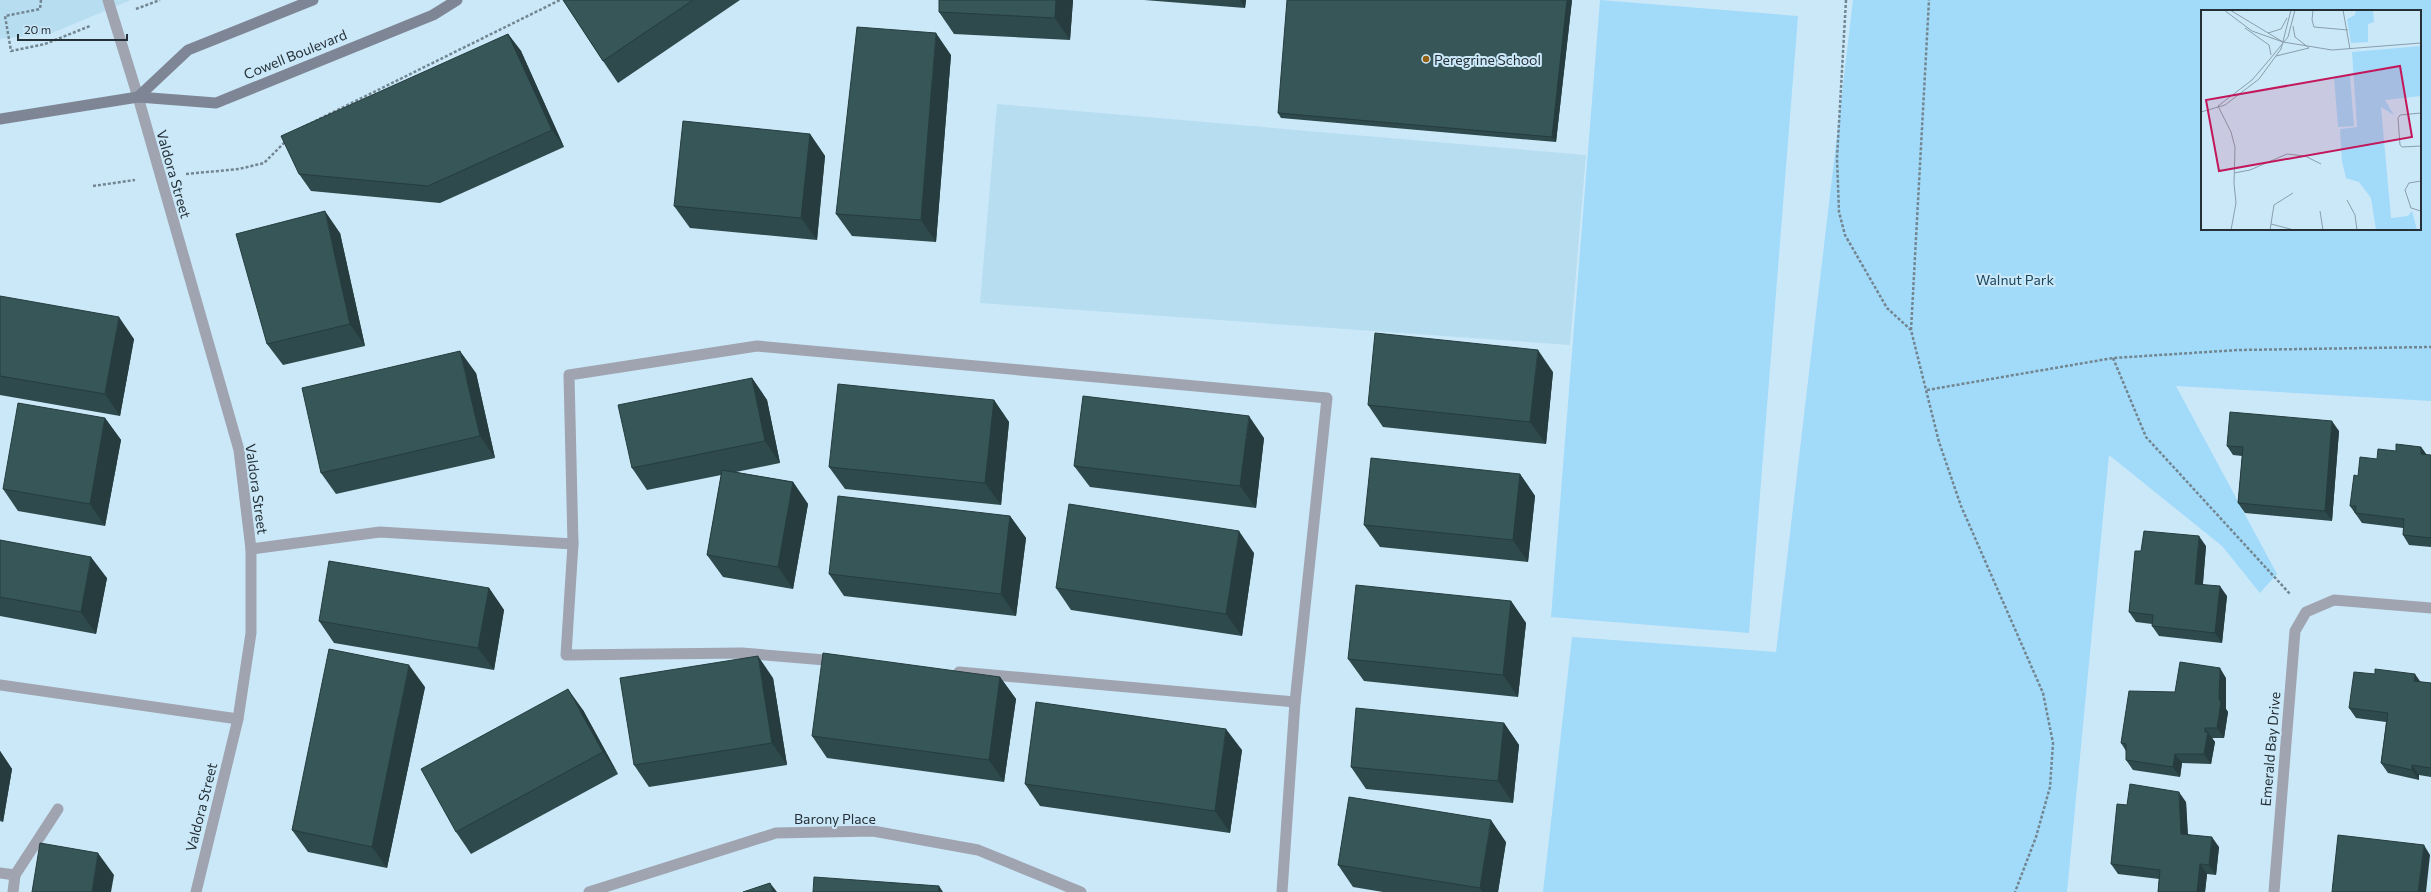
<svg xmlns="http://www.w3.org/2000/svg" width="2431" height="892" font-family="Commissioner,sans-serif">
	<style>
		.built { fill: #b7ddf1 }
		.green { fill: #a2daf9; fill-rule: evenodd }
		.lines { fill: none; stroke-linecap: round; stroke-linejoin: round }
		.path { stroke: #728691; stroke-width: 2.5; stroke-dasharray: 3 2; stroke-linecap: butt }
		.service { stroke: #9fa4b0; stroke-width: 11 }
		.minor { stroke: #9fa4b0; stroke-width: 11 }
		.secondary { stroke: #7e8696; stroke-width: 11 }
		.wall { fill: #2e4a4c }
		.shaded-wall { fill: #263c3e }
		.building { fill: #365658; stroke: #263c3e }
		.poi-dot { fill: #926010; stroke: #cbe8f9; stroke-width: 1.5 }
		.labels { text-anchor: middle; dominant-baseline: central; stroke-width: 4; stroke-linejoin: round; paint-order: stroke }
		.street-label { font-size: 14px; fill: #253036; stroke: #cbe8f9 }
		.poi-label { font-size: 14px; fill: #253036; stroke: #cbe8f9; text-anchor: start }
		.park-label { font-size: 14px; fill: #1c475b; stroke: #cbe8f9 }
		.inset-road { fill: none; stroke: #899eab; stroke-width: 1 }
		.view { fill: #c2185b; fill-opacity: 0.15; stroke: #c2185b; stroke-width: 2 }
		.inset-edge { fill: none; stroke: #253036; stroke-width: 2 }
	</style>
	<rect width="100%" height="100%" fill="#cbe8f9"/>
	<g class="built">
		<path d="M 0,0 L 131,0 L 52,33 L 0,39 Z"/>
		<path d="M 997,104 L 1586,155 L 1570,345 L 980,303 Z"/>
	</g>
	<g class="green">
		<path d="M 1600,0 L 1798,16 L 1749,633 L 1551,617 Z"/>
		<path d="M 1853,0 L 2431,0 L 2431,401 L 2176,386 L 2277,574 L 2260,593 L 2222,546 L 2109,455 L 2067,892 L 1543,892 L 1572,637 L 1776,652 ZM 2202,11 L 2420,11 L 2420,229 L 2202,229 Z"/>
	</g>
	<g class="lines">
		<g class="path">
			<path d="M 41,0 L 40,9 L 5,16 L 11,51 L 45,44 L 90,26"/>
			<path d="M 1846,0 L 1837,158 L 1839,212 L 1845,235 L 1887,308 L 1911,330 L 1939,442 L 1961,506 L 2043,693 L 2053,743 L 2050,787 L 2036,837 L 2015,892"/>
			<path d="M 136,9 L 160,0"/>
			<path d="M 297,130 L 560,0"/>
			<path d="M 186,174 L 239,169 L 264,163 L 285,142"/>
			<path d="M 93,186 L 135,180"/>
			<path d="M 1911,330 L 1929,0"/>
			<path d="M 2113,358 L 2146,437 L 2290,594"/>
			<path d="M 1927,390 L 2113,358 L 2238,350 L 2431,347"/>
		</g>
		<g class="service">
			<path d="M 108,0 L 138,97"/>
			<path d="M 251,549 L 380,532 L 573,544"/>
			<path d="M 837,661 L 742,653 L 566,655 L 573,544 L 569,375 L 757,346 L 1327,398 L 1295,702 L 1282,892"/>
			<path d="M 959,672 L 1295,702"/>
			<path d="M 0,685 L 238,719"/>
			<path d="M 0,873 L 15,875 L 13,892"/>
			<path d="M 15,875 L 58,809"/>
		</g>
		<g class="minor">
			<path d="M 138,97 L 239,450 L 251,549 L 251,633 L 238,719 L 196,892"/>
			<path d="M 589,892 L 776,833 L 873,831 L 978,850 L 1081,892"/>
			<path d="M 2274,892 L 2295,631 L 2306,612 L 2334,600 L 2431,608"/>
		</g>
		<g class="secondary">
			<path d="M 138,97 L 188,50 L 313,0"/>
			<path d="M 0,119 L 138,97 L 216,103 L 433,15 L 457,0"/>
		</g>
	</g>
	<g class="wall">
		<path d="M 563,0 L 740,0 L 618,83 L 603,61 Z"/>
		<path d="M 1073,0 L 1070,40 L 954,34 L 939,12 Z"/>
		<path d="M 1144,0 L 1246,0 L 1245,8 Z"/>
		<path d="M 1572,0 L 1556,142 L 1281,118 L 1278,113 Z"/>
		<path d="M 508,34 L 521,51 L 564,147 L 440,203 L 311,191 L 299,174 Z"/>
		<path d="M 951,55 L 936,242 L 852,236 L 836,214 Z"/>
		<path d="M 810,134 L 825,156 L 817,240 L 690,228 L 674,206 Z"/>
		<path d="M 340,233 L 365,346 L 283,365 L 267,344 Z"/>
		<path d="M 0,296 L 134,339 L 120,416 L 0,395 Z"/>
		<path d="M 1553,372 L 1546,444 L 1383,427 L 1368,405 Z"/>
		<path d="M 476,373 L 495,458 L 336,494 L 321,473 Z"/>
		<path d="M 752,378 L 767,400 L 780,463 L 736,472 L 793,482 L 808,504 L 793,589 L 723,577 L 707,555 L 721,475 L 647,490 L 632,468 Z"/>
		<path d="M 994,400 L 1009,422 L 1001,505 L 845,489 L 829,467 Z"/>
		<path d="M 105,418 L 121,440 L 105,526 L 18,511 L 3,489 Z"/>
		<path d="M 2339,431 L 2332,521 L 2245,513 L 2238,503 L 2242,456 L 2233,455 L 2227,446 Z"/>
		<path d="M 1264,438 L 1256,508 L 1090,487 L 1074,466 Z"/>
		<path d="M 2421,447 L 2427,455 L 2431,455 L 2431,547 L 2409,545 L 2403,535 L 2403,528 L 2362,523 L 2350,506 L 2358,476 L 2396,451 Z"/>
		<path d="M 1520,474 L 1535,496 L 1528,562 L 1380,547 L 1364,525 Z"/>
		<path d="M 1010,516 L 1026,538 L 1016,616 L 844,596 L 829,574 Z"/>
		<path d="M 0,540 L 107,578 L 96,634 L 0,616 Z"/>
		<path d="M 2206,546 L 2203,584 L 2227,596 L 2222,643 L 2159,636 L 2152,626 L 2152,624 L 2136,622 L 2129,612 L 2141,551 Z"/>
		<path d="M 1254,553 L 1242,636 L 1071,610 L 1056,588 Z"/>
		<path d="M 489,588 L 504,610 L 494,670 L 334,643 L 319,621 Z"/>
		<path d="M 1511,601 L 1526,623 L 1518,697 L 1364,681 L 1348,659 Z"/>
		<path d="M 1000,677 L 1016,699 L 1004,782 L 827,758 L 812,736 Z"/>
		<path d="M 773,678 L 787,765 L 649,787 L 634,765 Z"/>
		<path d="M 2226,678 L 2226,709 L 2228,712 L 2224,738 L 2212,738 L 2215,742 L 2211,764 L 2182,763 L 2180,777 L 2133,770 L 2126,760 L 2126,751 L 2121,743 L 2175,692 Z"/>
		<path d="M 2421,682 L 2431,683 L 2431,777 L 2419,775 L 2419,780 L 2388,773 L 2381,763 L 2386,722 L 2356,718 L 2349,708 Z"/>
		<path d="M 425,687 L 387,868 L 308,852 L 292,830 Z"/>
		<path d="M 583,710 L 618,774 L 471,854 L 456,832 Z"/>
		<path d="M 1504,723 L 1519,745 L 1513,803 L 1366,789 L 1351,767 Z"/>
		<path d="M 1242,750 L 1230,833 L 1040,806 L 1025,784 Z"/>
		<path d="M 0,751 L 12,769 L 3,822 L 0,821 Z"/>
		<path d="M 2186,802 L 2188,834 L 2219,847 L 2216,875 L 2207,874 L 2205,892 L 2158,892 L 2159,879 L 2118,874 L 2111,864 L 2127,805 Z"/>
		<path d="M 1506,842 L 1498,892 L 1383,892 L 1353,887 L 1338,865 Z"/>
	</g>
	<g class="shaded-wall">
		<path d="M 1056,0 L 1073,0 L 1070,40 L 1055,18 Z"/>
		<path d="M 1240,0 L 1246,0 L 1245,8 Z"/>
		<path d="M 1567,0 L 1572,0 L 1556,142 L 1552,137 Z"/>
		<path d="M 936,33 L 951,55 L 936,242 L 921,220 Z"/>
		<path d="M 508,34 L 521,51 L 564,147 L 552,130 Z"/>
		<path d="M 810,134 L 825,156 L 817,240 L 801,218 Z"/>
		<path d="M 325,211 L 340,233 L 365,346 L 350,324 Z"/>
		<path d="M 119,317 L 134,339 L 120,416 L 105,394 Z"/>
		<path d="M 1538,350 L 1553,372 L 1546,444 L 1530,422 Z"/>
		<path d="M 460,351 L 476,373 L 495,458 L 480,436 Z"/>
		<path d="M 752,378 L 767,400 L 780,463 L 765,441 Z"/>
		<path d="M 994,400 L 1009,422 L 1001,505 L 985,483 Z"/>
		<path d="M 1249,416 L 1264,438 L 1256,508 L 1240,486 Z"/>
		<path d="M 105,418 L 121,440 L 105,526 L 90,504 Z"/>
		<path d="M 2332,421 L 2339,431 L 2332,521 L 2325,511 Z"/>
		<path d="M 2421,447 L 2428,457 L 2421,454 Z"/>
		<path d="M 1520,474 L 1535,496 L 1528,562 L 1513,540 Z"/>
		<path d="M 793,482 L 808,504 L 793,589 L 778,567 Z"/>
		<path d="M 1010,516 L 1026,538 L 1016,616 L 1001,594 Z"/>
		<path d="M 1239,531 L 1254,553 L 1242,636 L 1226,614 Z"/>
		<path d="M 2199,536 L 2206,546 L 2202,593 L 2195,584 Z"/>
		<path d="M 91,557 L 107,578 L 96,634 L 81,612 Z"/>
		<path d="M 2220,586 L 2227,596 L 2222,643 L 2215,633 Z"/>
		<path d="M 489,588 L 504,610 L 494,670 L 478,648 Z"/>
		<path d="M 1511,601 L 1526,623 L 1518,697 L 1503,675 Z"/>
		<path d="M 758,656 L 773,678 L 787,765 L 772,743 Z"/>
		<path d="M 409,665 L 425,687 L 387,868 L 372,847 Z"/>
		<path d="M 2220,668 L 2226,678 L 2226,709 L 2228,712 L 2224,738 L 2217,728 L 2219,699 Z"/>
		<path d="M 2415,674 L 2422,684 L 2414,681 Z"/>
		<path d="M 1000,677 L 1016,699 L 1004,782 L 989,760 Z"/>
		<path d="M 568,689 L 583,710 L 618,774 L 603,752 Z"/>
		<path d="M 1504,723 L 1519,745 L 1513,803 L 1498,781 Z"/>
		<path d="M 2205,728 L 2215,742 L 2211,764 L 2204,754 Z"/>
		<path d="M 1226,729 L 1242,750 L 1230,833 L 1215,811 Z"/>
		<path d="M 0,751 L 12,769 L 3,822 L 0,817 Z"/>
		<path d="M 2175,754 L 2182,763 L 2180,777 L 2173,767 Z"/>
		<path d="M 2412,765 L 2419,775 L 2419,780 L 2412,770 Z"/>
		<path d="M 2179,792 L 2186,802 L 2188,844 L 2181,834 Z"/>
		<path d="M 1491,820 L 1506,842 L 1498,892 L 1482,892 L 1480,888 Z"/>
		<path d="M 2212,837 L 2219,847 L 2216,875 L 2209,865 Z"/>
		<path d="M 2424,845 L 2430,855 L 2426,892 L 2418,892 Z"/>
		<path d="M 98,853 L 114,875 L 111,892 L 92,892 Z"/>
		<path d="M 2200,864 L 2207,874 L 2205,892 L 2197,892 Z"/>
		<path d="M 770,883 L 777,892 L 773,892 Z"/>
		<path d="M 939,886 L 943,892 L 938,892 Z"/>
	</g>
	<g class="building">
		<path d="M 563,0 L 693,0 L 603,61 Z"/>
		<path d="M 939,0 L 1056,0 L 1055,18 L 939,12 Z"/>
		<path d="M 1287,0 L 1567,0 L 1552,137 L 1278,113 Z"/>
		<path d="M 857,27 L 936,33 L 921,220 L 836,214 Z"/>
		<path d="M 508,34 L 552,130 L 428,186 L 299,174 L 281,136 Z"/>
		<path d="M 683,121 L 810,134 L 801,218 L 674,206 Z"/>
		<path d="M 325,211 L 350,324 L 267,344 L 236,234 Z"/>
		<path d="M 0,296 L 119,317 L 105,394 L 0,376 Z"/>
		<path d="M 1375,333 L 1538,350 L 1530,422 L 1368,405 Z"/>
		<path d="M 460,351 L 480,436 L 321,473 L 302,388 Z"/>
		<path d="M 752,378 L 765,441 L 632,468 L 618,405 Z"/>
		<path d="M 838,384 L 994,400 L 985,483 L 829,467 Z"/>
		<path d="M 1083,396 L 1249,416 L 1240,486 L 1074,466 Z"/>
		<path d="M 18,403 L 105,418 L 90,504 L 3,489 Z"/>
		<path d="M 2230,412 L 2332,421 L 2325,511 L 2238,503 L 2243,447 L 2227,446 Z"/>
		<path d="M 2396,444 L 2421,447 L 2421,454 L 2431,455 L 2431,538 L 2403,535 L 2404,519 L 2355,513 L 2356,506 L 2350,506 L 2354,475 L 2358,476 L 2360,457 L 2377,459 L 2378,449 L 2396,451 Z"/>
		<path d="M 1371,458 L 1520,474 L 1513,540 L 1364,525 Z"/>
		<path d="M 722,470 L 793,482 L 778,567 L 707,555 Z"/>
		<path d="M 838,496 L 1010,516 L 1001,594 L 829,574 Z"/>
		<path d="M 1069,504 L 1239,531 L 1226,614 L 1056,588 Z"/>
		<path d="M 2144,531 L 2199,536 L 2195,584 L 2220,586 L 2215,633 L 2152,626 L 2153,615 L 2129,612 L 2135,551 L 2141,551 Z"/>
		<path d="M 0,540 L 91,557 L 81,612 L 0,597 Z"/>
		<path d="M 329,561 L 489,588 L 478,648 L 319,621 Z"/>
		<path d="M 1356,585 L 1511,601 L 1503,675 L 1348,659 Z"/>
		<path d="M 329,649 L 409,665 L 372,847 L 292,830 Z"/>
		<path d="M 823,653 L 1000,677 L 989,760 L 812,736 Z"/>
		<path d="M 758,656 L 772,743 L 634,765 L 620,678 Z"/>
		<path d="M 2180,662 L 2220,668 L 2219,699 L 2221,702 L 2217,728 L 2205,728 L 2205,732 L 2208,732 L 2204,754 L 2175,754 L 2173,767 L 2126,760 L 2126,744 L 2121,743 L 2129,691 L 2175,692 Z"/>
		<path d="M 2375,669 L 2415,674 L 2414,681 L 2431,683 L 2431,768 L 2412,765 L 2412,770 L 2381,763 L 2388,713 L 2349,708 L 2354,672 L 2375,674 Z"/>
		<path d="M 568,689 L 603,752 L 456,832 L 421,769 Z"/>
		<path d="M 1036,702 L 1226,729 L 1215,811 L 1025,784 Z"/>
		<path d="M 1356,708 L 1504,723 L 1498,781 L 1351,767 Z"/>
		<path d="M 2130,784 L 2179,792 L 2181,834 L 2212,837 L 2209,865 L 2200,864 L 2197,892 L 2158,892 L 2160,870 L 2111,864 L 2117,804 L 2127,805 Z"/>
		<path d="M 1349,797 L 1491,820 L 1480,888 L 1338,865 Z"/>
		<path d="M 2338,835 L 2424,845 L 2418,892 L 2332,892 Z"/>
		<path d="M 40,843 L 98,853 L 92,892 L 32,892 Z"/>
		<path d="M 814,877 L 939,886 L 938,892 L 813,892 Z"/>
		<path d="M 770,883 L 773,892 L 743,892 Z"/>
	</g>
	<circle class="poi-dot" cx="1426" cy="59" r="4"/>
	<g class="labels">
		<g class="street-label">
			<text transform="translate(295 54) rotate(-22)">Cowell Boulevard</text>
			<text transform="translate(174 174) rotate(74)">Valdora Street</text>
			<text transform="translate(257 489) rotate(82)">Valdora Street</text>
			<text transform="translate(2270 749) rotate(-85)">Emerald Bay Drive</text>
			<text transform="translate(201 807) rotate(-76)">Valdora Street</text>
			<text x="835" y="818">Barony Place</text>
		</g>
		<g class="poi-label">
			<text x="1434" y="59">Peregrine School</text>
		</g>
		<g class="park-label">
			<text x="2015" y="279">Walnut Park</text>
		</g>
	</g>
	<g transform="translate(2201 10)">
		<rect width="220" height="220" fill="#cbe8f9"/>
		<path d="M 155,0 L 172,0 L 173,12 L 167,14 L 167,32 L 150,33 L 146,9 L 154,5 ZM 220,36 L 220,86 L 184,90 L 193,105 L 180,97 L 190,208 L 207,206 L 211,201 L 216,220 L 175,220 L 170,188 L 158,172 L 145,168 L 141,151 L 139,119 L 156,117 L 151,42 ZM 149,66 L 153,116 L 137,117 L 133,67 Z" fill="#a2daf9"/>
		<path class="inset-road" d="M 23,0 L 51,21 L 82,32M 29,0 L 82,32M 112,0 L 111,10 L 113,17 L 147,20M 142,0 L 149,39M 44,18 L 68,35 L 70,45M 67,23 L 80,19 L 86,8M 82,32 L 131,40 L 220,33M 75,46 L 108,38 L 94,27 L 92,16M 17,96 L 30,122 L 34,137 L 33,173 L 35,193 L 30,220M 17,96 L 51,70 L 69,49 L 87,27 L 94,0M 0,102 L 24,95 L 58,69 L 80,39 L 90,0M 220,103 L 199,105 L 197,108 L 199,135 L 201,137 L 220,136M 33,163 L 49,160 L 86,144 L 104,146 L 120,154M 220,171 L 208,173 L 204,180 L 210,198 L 220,201M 146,190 L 154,205 L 156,220M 119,201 L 122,220M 70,214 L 93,220M 69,220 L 73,195 L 92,183"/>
		<path class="view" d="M 199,56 L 211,127 L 18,161 L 5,90 Z"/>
		<rect width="220" height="220" class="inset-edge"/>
	</g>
	<path d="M18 34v6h109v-6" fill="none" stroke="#253036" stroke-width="2"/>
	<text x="24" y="34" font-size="12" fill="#253036" stroke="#cbe8f9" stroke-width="3" paint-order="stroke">20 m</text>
</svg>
